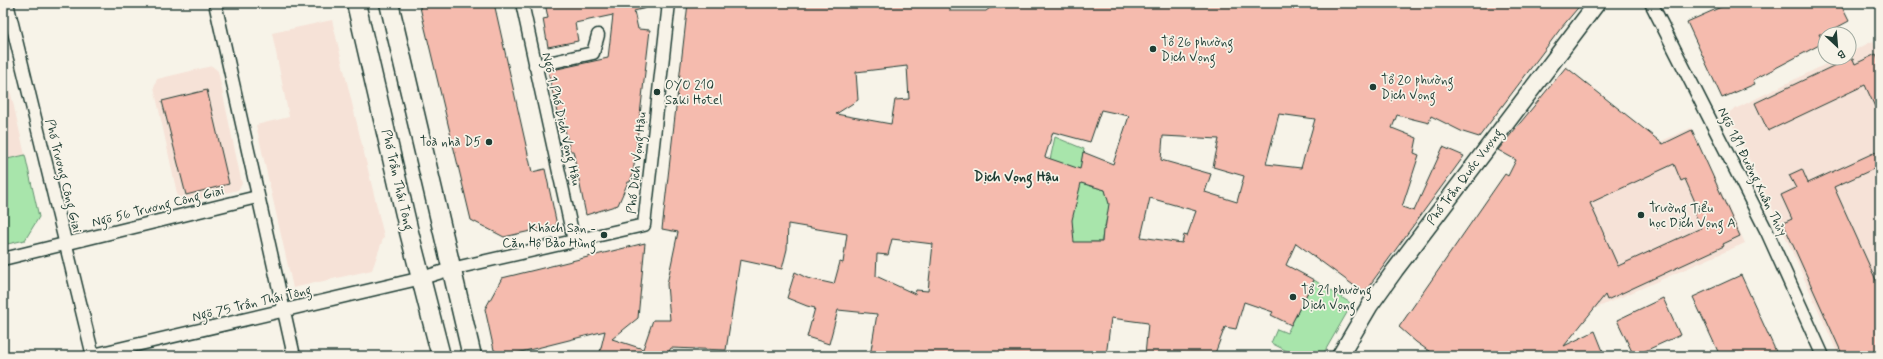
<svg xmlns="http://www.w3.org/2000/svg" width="1883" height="359" font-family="Mynerve,sans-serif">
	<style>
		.built { fill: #f6e2d7 }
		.green { fill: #a8e5ab; stroke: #649170 }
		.building { fill: #f5bbae; stroke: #1f3d34; fill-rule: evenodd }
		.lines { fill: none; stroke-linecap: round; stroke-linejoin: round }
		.minor-casing { stroke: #1f3d34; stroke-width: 15 }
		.tertiary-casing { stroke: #1f3d34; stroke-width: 19 }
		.secondary-casing { stroke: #1f3d34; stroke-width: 21 }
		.minor { stroke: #f7f3e8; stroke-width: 12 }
		.tertiary { stroke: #f7f3e8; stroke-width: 16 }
		.secondary { stroke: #f7f3e8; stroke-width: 18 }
		.poi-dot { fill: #1f3d34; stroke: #f7f3e8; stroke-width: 1.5 }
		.labels { text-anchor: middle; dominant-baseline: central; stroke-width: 3.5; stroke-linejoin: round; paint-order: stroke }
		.poi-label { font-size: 13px; fill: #1f3d34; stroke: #f7f3e8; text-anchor: start }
		.street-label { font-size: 13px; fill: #1f3d34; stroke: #f7f3e8 }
		.neighbourhood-label { font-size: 14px; font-weight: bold; fill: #1f3d34; stroke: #f7f3e8 }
	</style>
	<rect width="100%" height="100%" fill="#f7f3e8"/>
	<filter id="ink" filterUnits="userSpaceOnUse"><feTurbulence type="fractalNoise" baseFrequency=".025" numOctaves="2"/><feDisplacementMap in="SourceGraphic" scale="8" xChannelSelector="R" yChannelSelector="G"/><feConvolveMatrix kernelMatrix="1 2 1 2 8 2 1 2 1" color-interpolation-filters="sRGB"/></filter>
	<g filter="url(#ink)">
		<g class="built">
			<path d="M 332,20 L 384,236 L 372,270 L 293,288 L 256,125 L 289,117 L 272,33 Z"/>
			<path d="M 1873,41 L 1880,56 L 1880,356 L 1839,356 L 1776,216 L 1727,113 L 1838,58 L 1849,58 L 1849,53 Z"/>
			<path d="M 3,59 L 25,155 L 3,160 Z"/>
			<path d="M 212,66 L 218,71 L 242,184 L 238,190 L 183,203 L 178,198 L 154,87 L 157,79 Z"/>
			<path d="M 1691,128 L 1745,243 L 1594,309 L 1548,200 L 1657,143 Z"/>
		</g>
		<g class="green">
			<path d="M 1055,137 L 1084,149 L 1078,182 L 1105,190 L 1110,205 L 1101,242 L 1091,242 L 1075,268 L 1050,160 Z"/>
			<path d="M 25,155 L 39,217 L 25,240 L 3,245 L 3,160 Z"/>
			<path d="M 1314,280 L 1352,304 L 1322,356 L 1297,356 L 1271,343 L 1277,329 L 1287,333 Z"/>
		</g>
		<g class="building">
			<path d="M 419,3 L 494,3 L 532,172 L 545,169 L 557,225 L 504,237 L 471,220 Z"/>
			<path d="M 545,3 L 645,3 L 646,8 L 634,11 L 638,29 L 650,30 L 633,174 L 630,182 L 628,182 L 618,205 L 586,215 L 573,151 L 570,151 L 561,112 L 557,113 L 548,71 L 608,58 L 613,15 L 575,23 L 578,41 L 548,47 L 543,19 L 548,18 Z"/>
			<path d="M 688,3 L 950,3 L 950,11 L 986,11 L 990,8 L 1020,5 L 1020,3 L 1582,3 L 1561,28 L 1479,137 L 1463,132 L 1431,116 L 1429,123 L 1397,115 L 1392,128 L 1417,138 L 1414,153 L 1419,155 L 1402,207 L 1414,211 L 1443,147 L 1464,156 L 1364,293 L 1296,243 L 1286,265 L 1314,280 L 1291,325 L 1271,315 L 1273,312 L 1244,302 L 1236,329 L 1225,327 L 1214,356 L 1145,356 L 1148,323 L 1111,318 L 1106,356 L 870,356 L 877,314 L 848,311 L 838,310 L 829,344 L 807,337 L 815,308 L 807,306 L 787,298 L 795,272 L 807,278 L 834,284 L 840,262 L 843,263 L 847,234 L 788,224 L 787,249 L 782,269 L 740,260 L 726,350 L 671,348 L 666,356 L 599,356 L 605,331 L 505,356 L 494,350 L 485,309 L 502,278 L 645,243 L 638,318 L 612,339 L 643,349 L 653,320 L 670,320 L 667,284 L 678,232 L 662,229 ZM 907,66 L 909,99 L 895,100 L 891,124 L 836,114 L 858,100 L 856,72 ZM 1101,110 L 1129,116 L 1113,164 L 1083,152 L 1080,169 L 1045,157 L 1053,132 L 1090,142 ZM 1279,114 L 1315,119 L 1301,168 L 1266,164 ZM 1163,136 L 1219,139 L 1213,167 L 1244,176 L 1237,202 L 1205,192 L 1211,174 L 1161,160 ZM 1081,183 L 1105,190 L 1109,204 L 1105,229 L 1103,230 L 1102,242 L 1074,242 L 1072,220 ZM 1150,198 L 1196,211 L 1187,236 L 1184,235 L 1182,243 L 1141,237 ZM 892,239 L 933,244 L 928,291 L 916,290 L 915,294 L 876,276 L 877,254 L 888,255 Z"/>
			<path d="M 1730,3 L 1840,3 L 1849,21 L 1832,30 L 1834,34 L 1819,34 L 1823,43 L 1753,80 L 1755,84 L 1722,98 L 1687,22 Z"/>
			<path d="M 1876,54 L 1880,62 L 1880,118 L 1865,85 L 1768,131 L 1755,103 L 1848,59 L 1853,59 L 1855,64 Z"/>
			<path d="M 1566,67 L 1663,144 L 1692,130 L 1740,236 L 1723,244 L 1724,246 L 1607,300 L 1605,295 L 1564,346 L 1595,331 L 1605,356 L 1436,356 L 1416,342 L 1399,327 L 1505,174 L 1508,176 L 1516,160 L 1498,150 ZM 1674,164 L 1681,181 L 1685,179 L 1699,211 L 1694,213 L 1701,228 L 1618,266 L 1590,203 Z"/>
			<path d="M 207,90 L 229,184 L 186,195 L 162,101 Z"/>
			<path d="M 1880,150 L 1880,166 L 1834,187 L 1880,289 L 1880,356 L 1843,356 L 1783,223 L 1792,219 L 1781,195 L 1796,188 L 1789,175 L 1802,169 L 1808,183 Z"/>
			<path d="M 1741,275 L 1778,356 L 1720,356 L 1693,297 Z"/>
			<path d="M 1663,298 L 1680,335 L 1634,356 L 1617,320 Z"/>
		</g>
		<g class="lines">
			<defs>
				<g id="minor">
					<path d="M 7,3 L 93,356"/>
					<path d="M 215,3 L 294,356"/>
					<path d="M 522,3 L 574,241"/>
					<path d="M 1651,3 L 1767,232 L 1823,356"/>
					<path d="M 535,66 L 593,53 L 598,35"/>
					<path d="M 3,259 L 257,197"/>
					<path d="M 89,356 L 422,278 L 451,269 L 644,225 L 669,3"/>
				</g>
				<path id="tertiary" d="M 1340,356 L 1370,305 L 1395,270 L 1597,3"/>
				<g id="secondary">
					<path d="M 356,3 L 409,232 L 441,356"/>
					<path d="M 389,3 L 472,356"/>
				</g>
			</defs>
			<use href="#minor" class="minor-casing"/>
			<use href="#tertiary" class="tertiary-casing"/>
			<use href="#secondary" class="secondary-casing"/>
			<use href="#minor" class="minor"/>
			<use href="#tertiary" class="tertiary"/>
			<use href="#secondary" class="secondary"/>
		</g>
	</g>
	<g class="poi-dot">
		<circle cx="1153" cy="49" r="4"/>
		<circle cx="1373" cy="87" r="4"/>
		<circle cx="657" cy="92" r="4"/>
		<circle cx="489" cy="142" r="4"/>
		<circle cx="1641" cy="215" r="4"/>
		<circle cx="604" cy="235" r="4"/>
		<circle cx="1293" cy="297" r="4"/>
	</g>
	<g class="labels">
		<g class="poi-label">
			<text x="1161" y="42">Tổ 26 phường<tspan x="1161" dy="15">Dịch Vọng</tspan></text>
			<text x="1381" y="80">Tổ 20 phường<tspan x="1381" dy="15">Dịch Vọng</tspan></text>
			<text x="665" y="85">OYO 210<tspan x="665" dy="15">Saki Hotel</tspan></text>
			<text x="481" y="142" text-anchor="end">Toà nhà D5</text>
			<text x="1649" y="208">Trường Tiểu<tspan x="1649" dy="15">học Dịch Vọng A</tspan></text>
			<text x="596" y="228" text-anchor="end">Khách Sạn -<tspan x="596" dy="15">Căn Hộ Bảo Hùng</tspan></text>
			<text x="1301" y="290">Tổ 21 phường<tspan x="1301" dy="15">Dịch Vọng</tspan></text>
		</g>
		<g class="street-label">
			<text transform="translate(561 119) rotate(77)">Ngõ 1 Phố Dịch Vọng Hậu</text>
			<text transform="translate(637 163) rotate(-84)">Phố Dịch Vọng Hậu</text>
			<text transform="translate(1752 172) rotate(64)">Ngõ 181 Đường Xuân Thủy</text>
			<text transform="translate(63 176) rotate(76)">Phố Trương Công Giai</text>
			<text transform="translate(1465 177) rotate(-53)">Phố Trần Quốc Vượng</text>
			<text transform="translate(397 180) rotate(77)">Phố Trần Thái Tông</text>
			<text transform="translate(158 207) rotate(-14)">Ngõ 56 Trương Công Giai</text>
			<text transform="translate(252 304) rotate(-13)">Ngõ 75 Trần Thái Tông</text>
		</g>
		<g class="neighbourhood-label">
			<text x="1016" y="177">Dịch Vọng Hậu</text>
		</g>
	</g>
	<rect width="1883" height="359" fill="none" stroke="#f7f3e8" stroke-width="16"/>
	<rect x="8" y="8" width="1867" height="343" fill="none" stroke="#1f3d34" stroke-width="1.5" filter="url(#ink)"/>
	<g transform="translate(1837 46) rotate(154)"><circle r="19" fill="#f7f3e8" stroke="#a1aaa0"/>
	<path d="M0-3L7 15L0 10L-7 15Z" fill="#1f3d34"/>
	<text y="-6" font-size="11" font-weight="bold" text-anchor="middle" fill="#1f3d34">B</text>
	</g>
</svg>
